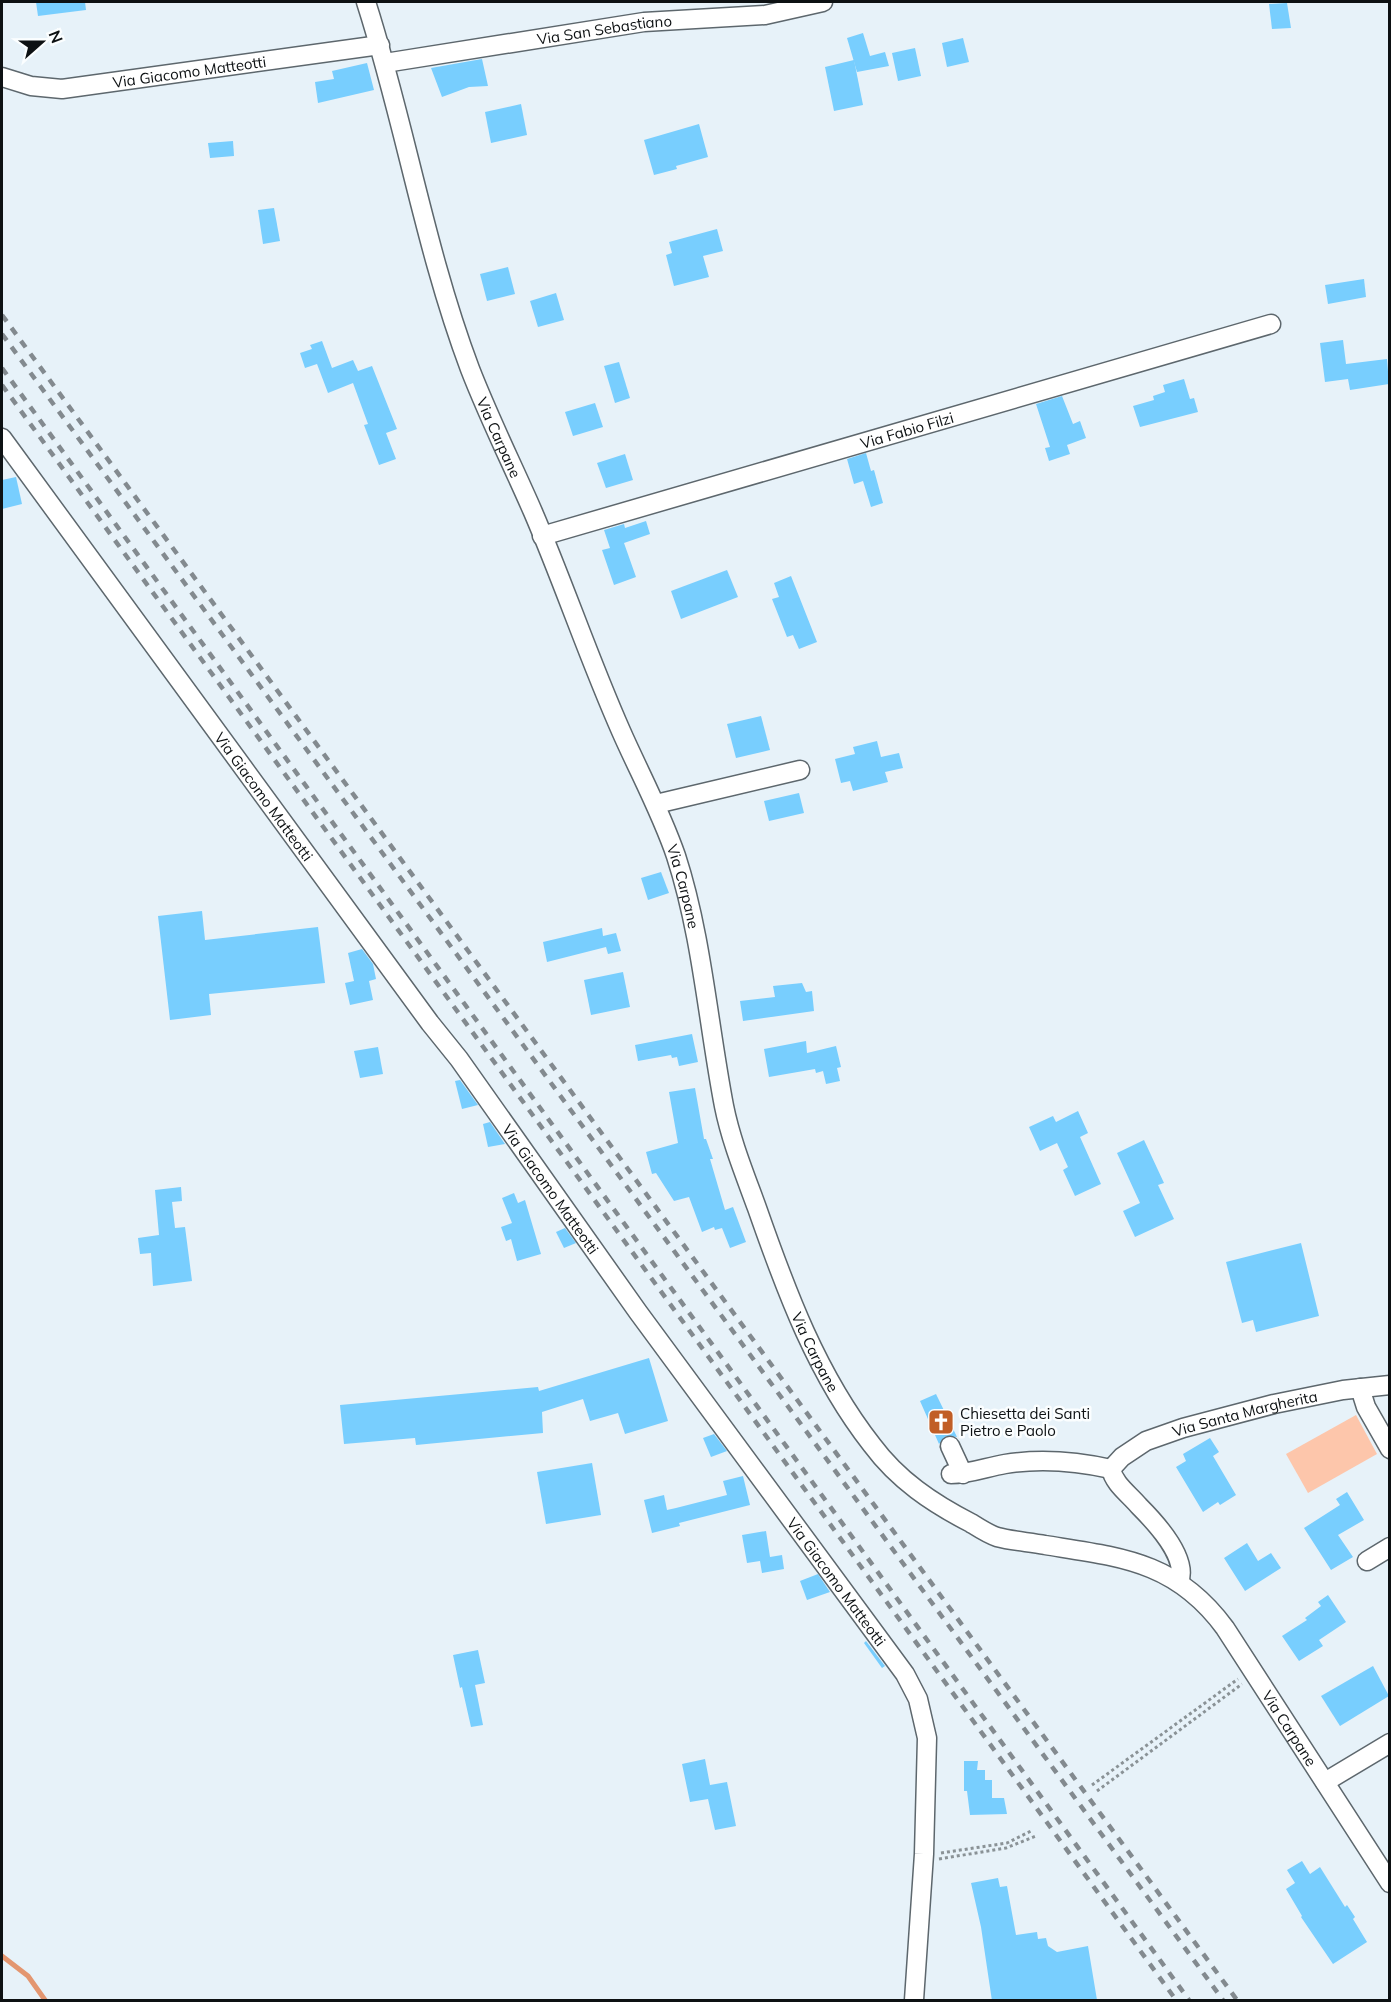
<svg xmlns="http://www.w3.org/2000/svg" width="1391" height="2002" font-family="Mulish,sans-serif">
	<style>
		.green { fill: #fdc6ab }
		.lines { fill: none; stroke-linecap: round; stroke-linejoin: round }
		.stream { stroke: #e39670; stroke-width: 5 }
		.building { fill: #78cefe }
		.minor-casing { stroke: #5d676d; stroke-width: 21 }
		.path { stroke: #8a9296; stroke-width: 3; stroke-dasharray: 3 3; stroke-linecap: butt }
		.minor { stroke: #fff; stroke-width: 18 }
		.rail { stroke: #838a8f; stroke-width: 4.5; stroke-dasharray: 8 8; stroke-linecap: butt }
		.labels { text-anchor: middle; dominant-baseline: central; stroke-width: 5; stroke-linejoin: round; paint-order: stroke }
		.street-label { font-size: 15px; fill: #0d1113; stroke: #fbfeff }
		.poi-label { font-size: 15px; fill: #0d1113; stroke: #fbfeff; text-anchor: start }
	</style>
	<rect width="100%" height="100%" fill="#e7f2f9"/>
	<path class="green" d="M 1356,1415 L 1377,1454 L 1308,1493 L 1286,1454 Z"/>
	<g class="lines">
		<path class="stream" d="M 2,1956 L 28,1976 L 45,2000"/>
	</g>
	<g class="building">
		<path d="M 36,2 L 85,2 L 86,10 L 38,16 Z"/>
		<path d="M 1287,3 L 1291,28 L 1272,29 L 1269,4 Z"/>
		<path d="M 863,33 L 870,56 L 885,52 L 889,66 L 857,72 L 847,38 Z"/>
		<path d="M 963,38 L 969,62 L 947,67 L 942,43 Z"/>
		<path d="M 915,48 L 921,76 L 898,81 L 892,53 Z"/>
		<path d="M 482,59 L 488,86 L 469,87 L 442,97 L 431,68 Z"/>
		<path d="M 854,60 L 863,105 L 834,111 L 825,67 Z"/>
		<path d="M 367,63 L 374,90 L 318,103 L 315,82 L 334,79 L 332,71 Z"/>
		<path d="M 521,104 L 527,135 L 491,143 L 485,112 Z"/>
		<path d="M 699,124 L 708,157 L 676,166 L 677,169 L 654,175 L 644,140 Z"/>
		<path d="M 233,141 L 234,156 L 210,158 L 208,143 Z"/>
		<path d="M 274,208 L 280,241 L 263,244 L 258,210 Z"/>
		<path d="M 717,229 L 723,251 L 703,256 L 709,277 L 674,286 L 666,255 L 672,253 L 669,242 Z"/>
		<path d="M 508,267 L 515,294 L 487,301 L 480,274 Z"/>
		<path d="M 1364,279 L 1366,297 L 1328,304 L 1325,285 Z"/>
		<path d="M 556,293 L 564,320 L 538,327 L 530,301 Z"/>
		<path d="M 1343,340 L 1346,364 L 1387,359 L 1389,384 L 1350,390 L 1348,379 L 1325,382 L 1320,343 Z"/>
		<path d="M 322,341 L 332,368 L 353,360 L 358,371 L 372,366 L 397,429 L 386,433 L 396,459 L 379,465 L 364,425 L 368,424 L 353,383 L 328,393 L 317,364 L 305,368 L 300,353 L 312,349 L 310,345 Z"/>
		<path d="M 619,362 L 630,398 L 615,403 L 604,366 Z"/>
		<path d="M 1184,379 L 1190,399 L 1194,398 L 1198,412 L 1140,427 L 1133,406 L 1154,400 L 1153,396 L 1165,392 L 1163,385 Z"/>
		<path d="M 1062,396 L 1073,424 L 1080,421 L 1086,438 L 1067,445 L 1070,454 L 1049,461 L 1045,448 L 1050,447 L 1036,404 Z"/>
		<path d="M 595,403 L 603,427 L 573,436 L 565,412 Z"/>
		<path d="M 866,453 L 871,471 L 874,470 L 883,503 L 871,507 L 863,481 L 854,484 L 847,459 Z"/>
		<path d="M 625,454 L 633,480 L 606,488 L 597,463 Z"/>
		<path d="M 16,477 L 22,504 L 2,509 L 2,480 Z"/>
		<path d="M 646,521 L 650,534 L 624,543 L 636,577 L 614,585 L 602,550 L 610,548 L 604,530 L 624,524 L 625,528 Z"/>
		<path d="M 727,570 L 738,597 L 681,619 L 671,591 Z"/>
		<path d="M 791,576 L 817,642 L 799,649 L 793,635 L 787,637 L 772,599 L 779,597 L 774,583 Z"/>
		<path d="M 761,716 L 770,750 L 736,758 L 727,724 Z"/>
		<path d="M 877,741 L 881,757 L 899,753 L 903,768 L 885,772 L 888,782 L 853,791 L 850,781 L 841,783 L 835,759 L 855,754 L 853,747 Z"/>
		<path d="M 799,793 L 804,813 L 769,821 L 764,801 Z"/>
		<path d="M 661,872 L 669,893 L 648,900 L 641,878 Z"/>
		<path d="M 202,911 L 205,940 L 318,927 L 325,983 L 209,994 L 211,1015 L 170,1020 L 158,916 Z"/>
		<path d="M 602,928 L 603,936 L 616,933 L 621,951 L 608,954 L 606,947 L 547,962 L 543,942 Z"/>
		<path d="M 362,949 L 373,964 L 376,979 L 369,981 L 373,1000 L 350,1005 L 345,983 L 354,981 L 348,953 Z"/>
		<path d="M 623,972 L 630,1007 L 591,1015 L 584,980 Z"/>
		<path d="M 802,983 L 806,992 L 812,991 L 814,1011 L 743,1021 L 740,1001 L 775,997 L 773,986 Z"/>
		<path d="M 692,1034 L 698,1062 L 679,1066 L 677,1057 L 672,1058 L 671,1055 L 638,1061 L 635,1045 Z"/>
		<path d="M 806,1041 L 807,1053 L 836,1046 L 841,1067 L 837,1068 L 840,1081 L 826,1084 L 823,1071 L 816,1073 L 815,1069 L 769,1077 L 764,1049 Z"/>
		<path d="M 378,1047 L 383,1074 L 360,1078 L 354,1051 Z"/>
		<path d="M 460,1080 L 478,1105 L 462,1109 L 455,1081 Z"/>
		<path d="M 695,1088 L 704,1139 L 706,1139 L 713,1159 L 710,1159 L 725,1210 L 733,1207 L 746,1242 L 730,1248 L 722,1228 L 715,1230 L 714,1227 L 702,1232 L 689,1197 L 674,1201 L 656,1173 L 652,1174 L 646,1152 L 678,1143 L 669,1092 Z"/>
		<path d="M 1078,1111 L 1088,1133 L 1080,1137 L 1101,1184 L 1075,1196 L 1063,1170 L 1068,1167 L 1057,1143 L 1040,1151 L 1029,1127 L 1053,1116 L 1056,1122 Z"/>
		<path d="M 490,1122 L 505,1144 L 488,1147 L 483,1124 Z"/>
		<path d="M 1144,1140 L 1164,1183 L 1158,1185 L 1174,1219 L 1135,1237 L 1123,1211 L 1140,1203 L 1117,1153 Z"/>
		<path d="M 181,1187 L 182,1201 L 172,1202 L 175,1228 L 185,1227 L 192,1281 L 153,1286 L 151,1253 L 140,1254 L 138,1238 L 159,1235 L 155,1190 Z"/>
		<path d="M 514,1193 L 518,1203 L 525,1200 L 541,1254 L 517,1261 L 511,1239 L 506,1241 L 501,1227 L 512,1223 L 502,1198 Z"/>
		<path d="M 565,1228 L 576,1243 L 564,1248 L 556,1232 Z"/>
		<path d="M 1301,1243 L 1319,1316 L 1256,1332 L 1253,1320 L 1242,1323 L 1226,1262 Z"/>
		<path d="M 649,1358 L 668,1421 L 625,1434 L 618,1413 L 590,1421 L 583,1399 L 542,1412 L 543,1433 L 416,1445 L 415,1438 L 344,1444 L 340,1405 L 538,1387 L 539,1391 Z"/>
		<path d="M 936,1394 L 957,1437 L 946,1436 L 939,1444 L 920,1401 Z"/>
		<path d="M 714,1434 L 727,1451 L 711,1457 L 703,1438 Z"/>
		<path d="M 1210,1438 L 1219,1452 L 1213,1456 L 1236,1495 L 1220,1505 L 1218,1502 L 1203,1512 L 1176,1467 L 1186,1461 L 1183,1454 Z"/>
		<path d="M 592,1463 L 601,1515 L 546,1524 L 537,1472 Z"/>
		<path d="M 743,1476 L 750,1505 L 679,1523 L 680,1526 L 652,1533 L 644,1500 L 664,1495 L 667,1510 L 676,1508 L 727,1495 L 723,1481 Z"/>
		<path d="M 1347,1492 L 1364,1520 L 1338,1535 L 1353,1557 L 1331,1570 L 1304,1528 L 1340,1505 L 1336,1499 Z"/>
		<path d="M 766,1531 L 770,1557 L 782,1555 L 784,1569 L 762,1573 L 760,1561 L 747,1563 L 742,1535 Z"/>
		<path d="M 1247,1543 L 1258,1561 L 1271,1553 L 1281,1568 L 1245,1591 L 1224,1558 Z"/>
		<path d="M 818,1574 L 830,1592 L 807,1600 L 800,1581 Z"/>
		<path d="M 1328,1595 L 1346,1622 L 1319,1640 L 1323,1646 L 1299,1661 L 1282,1636 L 1307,1620 L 1305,1618 L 1321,1606 L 1318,1602 Z"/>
		<path d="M 866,1641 L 885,1666 L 882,1668 L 864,1643 Z"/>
		<path d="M 478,1650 L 485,1683 L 475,1685 L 483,1725 L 471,1727 L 462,1687 L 460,1688 L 453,1655 Z"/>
		<path d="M 1373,1666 L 1389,1696 L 1340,1726 L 1321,1696 Z"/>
		<path d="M 705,1759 L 710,1785 L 727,1782 L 736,1826 L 715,1830 L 708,1799 L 690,1802 L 682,1764 Z"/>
		<path d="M 964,1761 L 978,1761 L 977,1770 L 985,1770 L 985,1780 L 992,1780 L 992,1798 L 1004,1798 L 1007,1814 L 970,1815 L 967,1791 L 964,1791 Z"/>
		<path d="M 1302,1861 L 1310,1874 L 1320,1867 L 1345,1907 L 1347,1905 L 1355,1917 L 1353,1919 L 1367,1942 L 1333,1964 L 1301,1917 L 1302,1916 L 1286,1889 L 1295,1883 L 1287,1870 Z"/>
		<path d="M 998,1878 L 1000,1887 L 1007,1886 L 1016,1935 L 1037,1932 L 1038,1939 L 1046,1938 L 1048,1946 L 1057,1952 L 1088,1946 L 1097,2000 L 992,2001 L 981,1927 L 971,1883 Z"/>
	</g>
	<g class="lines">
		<defs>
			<g id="minor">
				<path id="s1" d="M 366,2 C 405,123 425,250 470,369 C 489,418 512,464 533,512 C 564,584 589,659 621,731 C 639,772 661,812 676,856 C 702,936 708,1023 724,1106 C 731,1141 745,1175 757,1208 C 786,1291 817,1375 872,1445 C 898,1480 932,1503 971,1523 C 979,1528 988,1534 997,1537 C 1012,1541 1029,1542 1045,1545 C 1120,1557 1176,1561 1225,1628 L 1390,1883"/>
				<path id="s2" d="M 385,63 L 644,22 L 765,15 L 823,2"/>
				<path id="s3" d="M 2,77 L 31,86 L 62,89 L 380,45"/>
				<path id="s4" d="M 2,438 L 430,1023 L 459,1059 L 638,1312 L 905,1674 L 918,1699 L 927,1738 L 924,1854 L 914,2000"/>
				<path id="s5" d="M 542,536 L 1271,324"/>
				<path d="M 656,804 L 800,770"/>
				<path d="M 1360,1388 L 1366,1407 L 1390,1449"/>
				<path d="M 950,1446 L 963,1474"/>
				<path id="s6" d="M 1111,1469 L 1122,1457 L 1146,1441 L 1183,1428 L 1274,1404 L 1343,1390 L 1390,1385"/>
				<path d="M 1111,1469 C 1114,1484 1129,1494 1139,1506 C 1155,1522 1189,1558 1179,1582"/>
				<path d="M 951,1474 C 970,1474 987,1467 1005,1464 C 1042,1458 1075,1461 1111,1469"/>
				<path d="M 1367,1561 L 1390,1547"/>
				<path d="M 1325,1782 L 1390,1743"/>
			</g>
		</defs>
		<use href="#minor" class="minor-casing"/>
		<g class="path">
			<path d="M 1092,1785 L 1238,1679"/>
			<path d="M 1097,1791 L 1242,1684"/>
			<path d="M 941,1853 L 1007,1843 L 1033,1830"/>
			<path d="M 939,1859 L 1006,1848 L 1036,1836"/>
		</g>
		<use href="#minor" class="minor"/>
		<g class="rail">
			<path d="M 2,315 L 1237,2000"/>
			<path d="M 2,334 L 1223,2000"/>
			<path d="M 2,368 L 1189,2000"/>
			<path d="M 2,385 L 1176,2000"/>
		</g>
	</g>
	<defs>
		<symbol id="church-square" viewBox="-11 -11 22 22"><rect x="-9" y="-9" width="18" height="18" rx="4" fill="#c15e26" stroke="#fbfeff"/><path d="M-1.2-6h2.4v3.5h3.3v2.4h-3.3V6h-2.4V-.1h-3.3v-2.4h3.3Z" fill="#fff"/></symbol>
	</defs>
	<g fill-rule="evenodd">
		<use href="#church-square" x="926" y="1407" width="30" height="30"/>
	</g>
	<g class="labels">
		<g class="street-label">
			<text stroke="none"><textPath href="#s2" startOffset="222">Via San Sebastiano</textPath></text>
			<text stroke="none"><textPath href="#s3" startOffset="190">Via Giacomo Matteotti</textPath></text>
			<text stroke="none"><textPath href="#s5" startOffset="380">Via Fabio Filzi</textPath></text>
			<text stroke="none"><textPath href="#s1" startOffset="456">Via Carpane</textPath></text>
			<text stroke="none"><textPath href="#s4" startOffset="444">Via Giacomo Matteotti</textPath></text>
			<text stroke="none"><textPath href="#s1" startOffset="942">Via Carpane</textPath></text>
			<text stroke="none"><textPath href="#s4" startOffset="930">Via Giacomo Matteotti</textPath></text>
			<text stroke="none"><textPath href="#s1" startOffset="1428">Via Carpane</textPath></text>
			<text stroke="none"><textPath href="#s6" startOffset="148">Via Santa Margherita</textPath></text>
			<text stroke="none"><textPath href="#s4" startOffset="1416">Via Giacomo Matteotti</textPath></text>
			<text stroke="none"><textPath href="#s1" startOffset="2067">Via Carpane</textPath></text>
		</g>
		<g class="poi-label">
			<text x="960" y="1413">Chiesetta dei Santi<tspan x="960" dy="17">Pietro e Paolo</tspan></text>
		</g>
	</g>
	<rect width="1391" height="2002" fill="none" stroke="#0d1113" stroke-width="6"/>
	<g transform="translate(42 42) rotate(69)" stroke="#fbfeff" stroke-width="4.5" paint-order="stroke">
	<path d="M0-4.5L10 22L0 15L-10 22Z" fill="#0d1113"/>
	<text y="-9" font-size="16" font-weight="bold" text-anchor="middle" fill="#0d1113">N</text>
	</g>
</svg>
